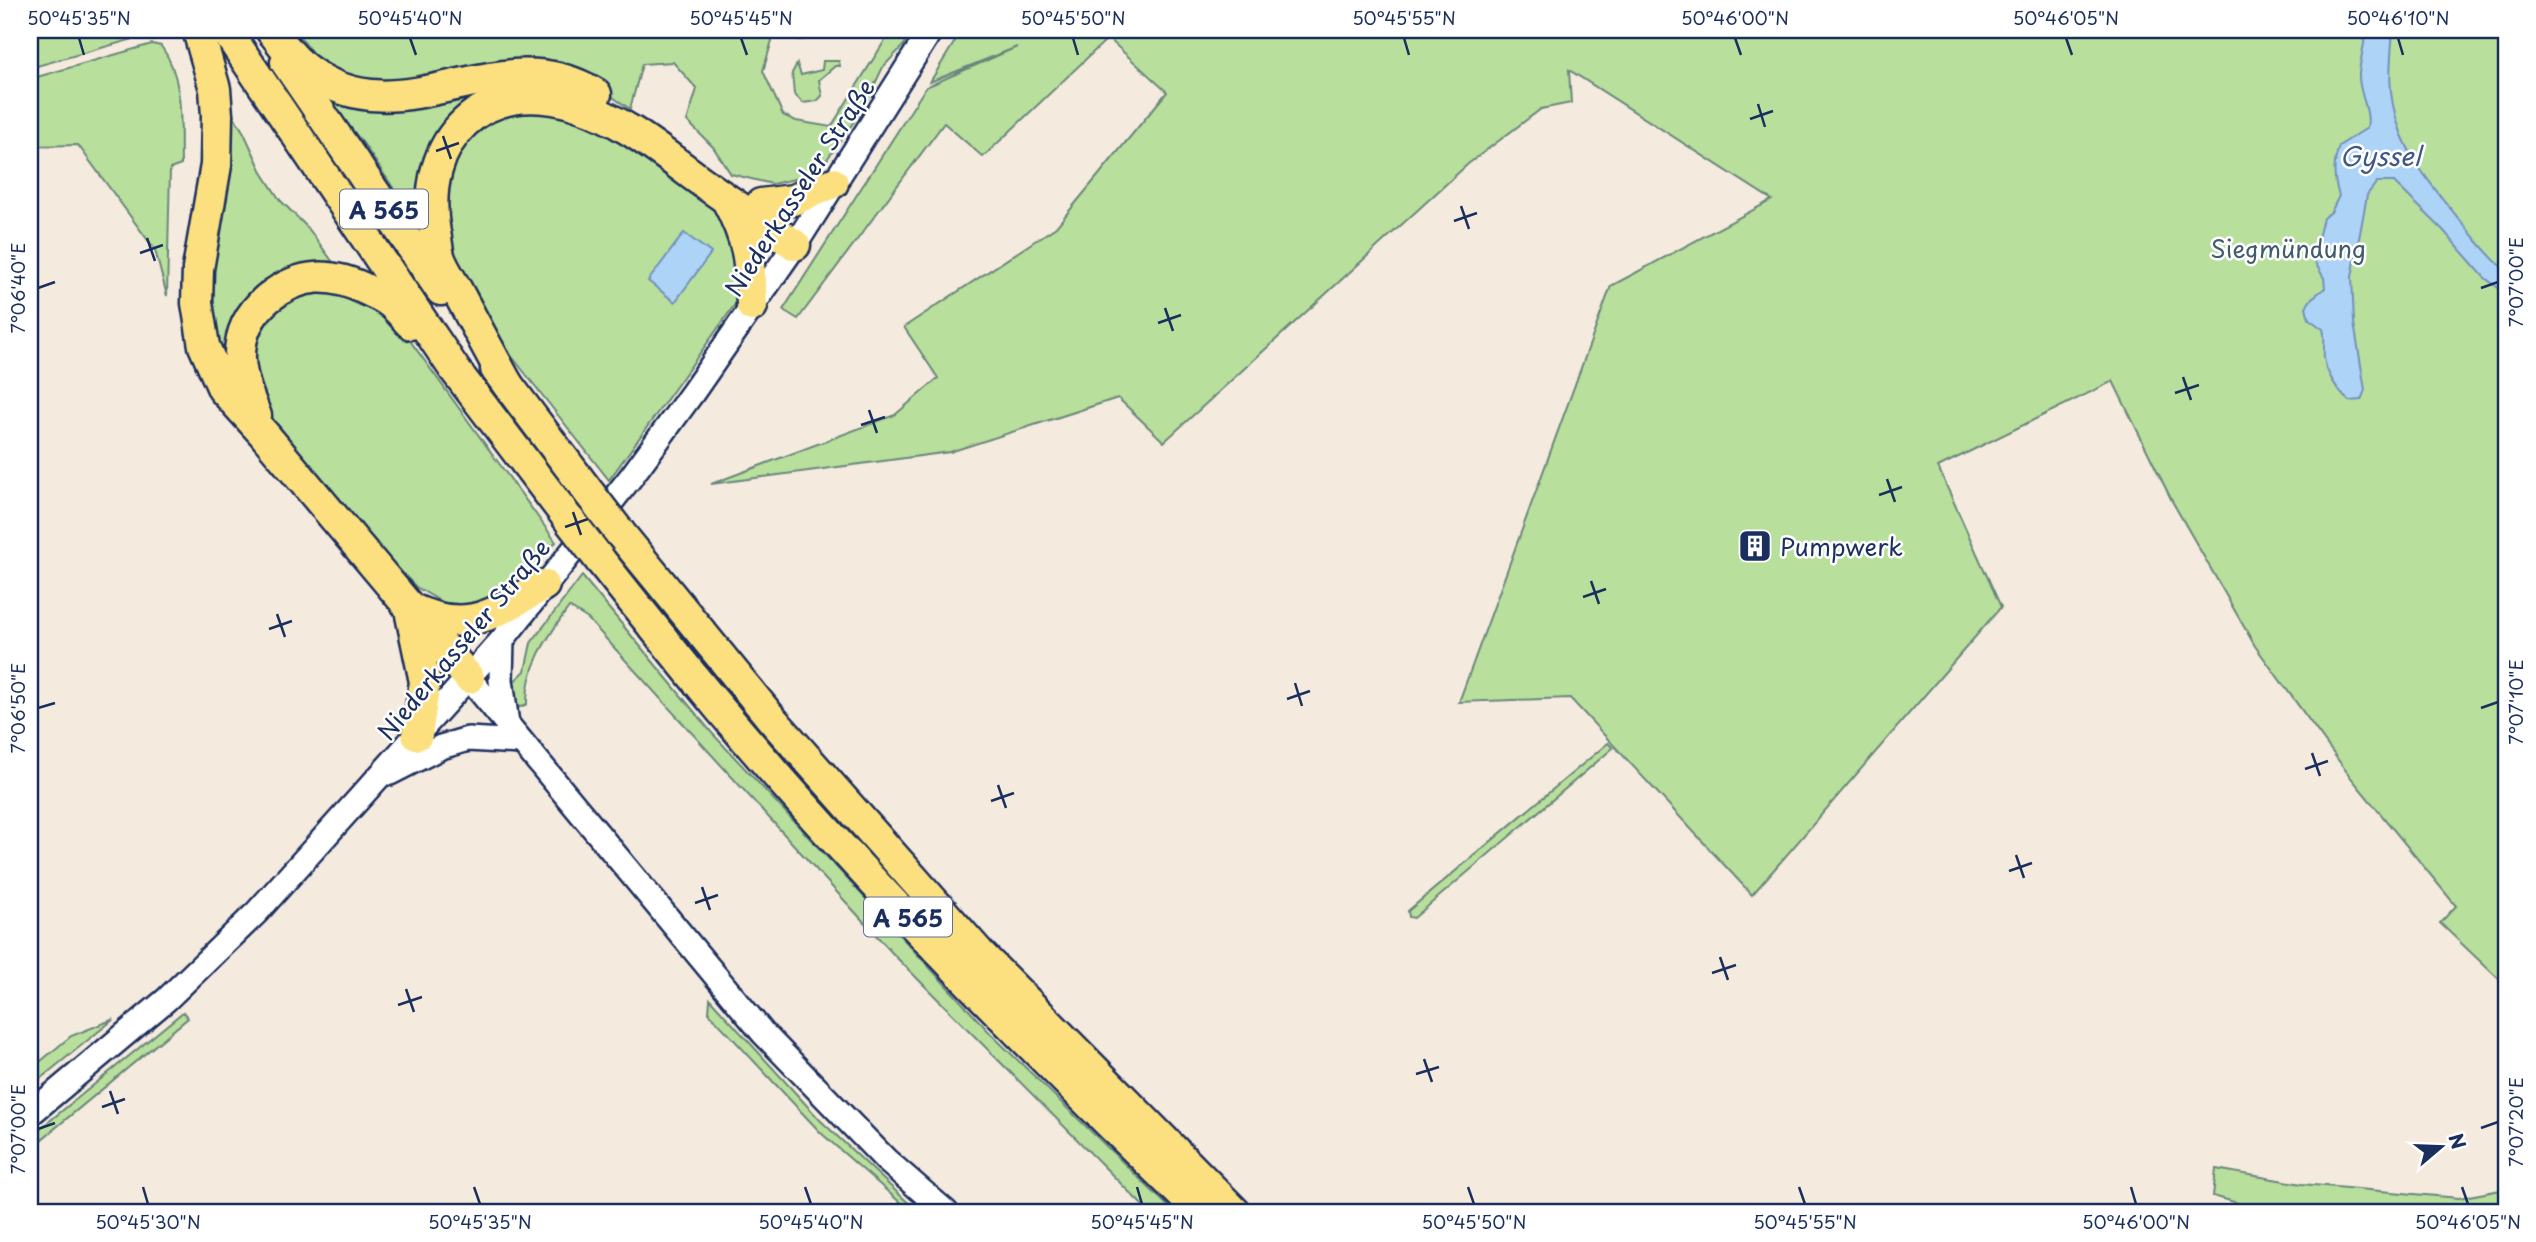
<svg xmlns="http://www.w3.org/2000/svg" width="2536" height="1242" font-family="'Playpen Sans',sans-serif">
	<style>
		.green { fill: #b8df9b; stroke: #6a877c; stroke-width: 2; fill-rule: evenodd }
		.water { fill: #add3f7; stroke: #7391ba; stroke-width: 2 }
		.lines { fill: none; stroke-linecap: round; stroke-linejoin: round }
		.secondary-casing { stroke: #1b2f5e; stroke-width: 28 }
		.motorway-casing { stroke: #1b2f5e; stroke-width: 35 }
		.secondary { stroke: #fff; stroke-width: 23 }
		.motorway { stroke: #fce080; stroke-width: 30 }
		.motorway-bridge-casing { stroke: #1b2f5e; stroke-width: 35; stroke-linecap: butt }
		.motorway-bridge { stroke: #fce080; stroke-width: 30 }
		.ticks { fill: none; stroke: #1b2f5e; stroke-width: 2.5 }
		.labels { text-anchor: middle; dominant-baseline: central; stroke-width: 5; stroke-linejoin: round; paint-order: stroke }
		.shield { fill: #fff; stroke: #5f6d8e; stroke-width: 2 }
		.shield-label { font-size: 23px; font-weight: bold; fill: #1b2f5e }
		.street-label { font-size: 24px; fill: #1b2f5e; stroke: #fff }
		.park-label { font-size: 24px; fill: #425b6d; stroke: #fff }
		.poi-label { font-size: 24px; fill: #1b2f5e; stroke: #fff; text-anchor: start }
		.water-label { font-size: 26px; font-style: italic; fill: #405884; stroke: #fff }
		.neatline { fill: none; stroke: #1b2f5e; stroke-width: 2.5 }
		.ticks-label { font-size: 18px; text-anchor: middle; fill: #1b2f5e }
	</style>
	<rect width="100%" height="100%" fill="#f5eade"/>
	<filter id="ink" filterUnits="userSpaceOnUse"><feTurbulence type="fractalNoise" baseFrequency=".0143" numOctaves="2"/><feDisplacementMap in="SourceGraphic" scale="14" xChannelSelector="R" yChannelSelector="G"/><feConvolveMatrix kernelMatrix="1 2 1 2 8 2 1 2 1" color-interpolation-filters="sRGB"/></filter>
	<g filter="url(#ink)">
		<g class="green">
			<path d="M 30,30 L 157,30 L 155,33 L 30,68 Z"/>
			<path d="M 295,30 L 912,30 L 904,45 L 883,67 L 863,109 L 825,162 L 804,177 L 772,184 L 731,174 L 713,147 L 687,121 L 697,89 L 673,62 L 642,64 L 630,109 L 600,88 L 444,77 L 352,83 L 323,67 ZM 847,32 L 887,37 L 831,127 L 796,121 L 783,115 L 763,71 L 774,34 L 801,40 Z"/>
			<path d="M 962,30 L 2506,30 L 2506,986 L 2440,923 L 2456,906 L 2352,779 L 2255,646 L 2172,501 L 2113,381 L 1938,467 L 2001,607 L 1752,895 L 1570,698 L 1459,702 L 1611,286 L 1772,200 L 1569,70 L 1571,103 L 1541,109 L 1468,164 L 1164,442 L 1118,398 L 950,452 L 711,484 L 895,415 L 938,378 L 904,327 L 1056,227 L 1167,92 L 1108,38 L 983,157 L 944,123 L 798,319 L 783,310 L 926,87 L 1017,47 L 930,82 Z"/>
			<path d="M 152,44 L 161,46 C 185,78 180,125 181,165 L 170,169 L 167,296 L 155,250 L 78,145 L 30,146 L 30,79 Z"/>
			<path d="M 823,61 L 839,61 L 840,66 L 835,66 L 819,80 L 822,96 L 817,101 L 803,103 L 794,94 L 792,73 L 797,64 L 801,75 L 822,70 Z"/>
			<path d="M 317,86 L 489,88 L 461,113 L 425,235 L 363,143 Z"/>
			<path d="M 226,103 L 244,133 L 263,174 L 280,200 L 308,228 L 340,272 L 289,277 L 233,376 L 216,342 L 210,305 Z"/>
			<path d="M 528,104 L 596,123 L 728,217 L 741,296 L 609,480 L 510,354 L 460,268 L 444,224 L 448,161 L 472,128 Z"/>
			<path d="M 317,288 L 360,300 L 403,331 L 556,542 L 490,600 L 465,607 L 449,606 L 416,587 L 385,555 L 264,408 L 254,387 L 255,334 L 277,302 Z"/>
			<path d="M 582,576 L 712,733 L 993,1036 L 1174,1212 L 1149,1212 L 895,956 L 588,619 L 569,607 C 548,637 526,666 527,704 L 518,708 L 510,685 L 525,671 L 531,643 Z"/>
			<path d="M 1608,743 L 1613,748 L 1414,918 L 1409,917 L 1408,911 Z"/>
			<path d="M 710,999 L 820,1120 L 918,1212 L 911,1212 L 821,1133 L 709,1013 Z"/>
			<path d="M 183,1012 L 188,1018 L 30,1149 L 30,1137 Z"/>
			<path d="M 114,1019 L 30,1087 L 30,1070 L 71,1036 Z"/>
			<path d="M 2216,1169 L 2302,1184 L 2459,1198 L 2506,1189 L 2506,1212 L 2269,1212 L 2213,1196 Z"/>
		</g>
		<g class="water">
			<path d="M 2367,30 L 2393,30 C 2391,55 2388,80 2393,105 C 2401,150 2431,185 2459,219 C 2474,237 2488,256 2506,271 L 2506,294 L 2484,277 L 2443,230 L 2394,182 L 2377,182 L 2367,195 L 2352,277 L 2354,323 L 2365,390 L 2361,400 L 2349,401 C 2339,393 2325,372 2324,357 C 2323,347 2326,339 2323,329 L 2309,319 L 2306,307 L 2312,298 L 2325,288 L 2324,278 L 2313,259 L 2323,218 L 2331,212 L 2339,196 C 2333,177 2333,164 2339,146 L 2367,128 C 2371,109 2358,94 2359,74 C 2360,60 2364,44 2367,30 Z"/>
			<path d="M 684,233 L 711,253 L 675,302 L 648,281 Z"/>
		</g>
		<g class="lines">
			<defs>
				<g id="secondary">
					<path d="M 502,640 L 501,680 L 507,724"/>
					<path d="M 469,678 L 763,1033 L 886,1160 L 946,1212"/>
					<path d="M 390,773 L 441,747 L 468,739 L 520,742"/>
					<path d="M 30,1114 L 166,1000 L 257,912 L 502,640 L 631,477 L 693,392 L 795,245 L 931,30"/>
				</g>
				<g id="motorway">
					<path d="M 198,30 L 215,89 L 217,115 L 216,165 L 198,269 L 197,303 L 204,346 L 223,389 L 263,433 L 469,678"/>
					<path d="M 226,30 L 455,370 L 570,521"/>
					<path d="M 271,30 C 282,43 293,60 307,70 C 404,142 496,33 596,94"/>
					<path d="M 286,62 L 441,290"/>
					<path d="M 727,200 C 749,242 750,260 752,306"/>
					<path d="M 761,204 L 793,200 L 833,183"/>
					<path d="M 496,369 L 590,494"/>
					<path d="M 508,385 C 492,356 476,326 460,296 C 454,284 445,272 440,259 C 437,251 437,241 435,233 C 418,140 484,74 577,105 C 623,120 660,151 698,179 C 730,202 762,223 795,245"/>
					<path d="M 256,416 C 249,398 241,380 240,359 C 239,334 249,314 268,298 C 301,272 332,272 369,291 C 375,294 383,297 388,301 C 397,307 404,317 411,324"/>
					<path d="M 620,533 L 771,718 L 980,954 L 1235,1212"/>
					<path d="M 600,560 C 640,610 679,660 720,709 C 869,886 1034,1051 1200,1212"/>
					<path d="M 410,608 C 468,636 494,613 544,585"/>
					<path d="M 411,615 L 425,682 L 417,735"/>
				</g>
			</defs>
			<use href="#secondary" class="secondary-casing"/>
			<use href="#motorway" class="motorway-casing"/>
			<use href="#secondary" class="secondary"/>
			<use href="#motorway" class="motorway"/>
			<defs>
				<g id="motorway-bridge">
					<path d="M 590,494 L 620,533"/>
					<path d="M 570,521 L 600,560"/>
				</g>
			</defs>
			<use href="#motorway-bridge" class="motorway-bridge-casing"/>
			<use href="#motorway-bridge" class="motorway-bridge"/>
		</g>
	</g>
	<path class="ticks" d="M 79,38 L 84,55M 410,38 L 416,55M 741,38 L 747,55M 1073,38 L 1078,55M 1404,38 L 1409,55M 1735,38 L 1741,55M 2066,38 L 2072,55M 2398,38 L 2403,55M 1758,104 L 1765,127M 1750,119 L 1773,111M 443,136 L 451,159M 436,151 L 459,143M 1461,206 L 1469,229M 1454,221 L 1477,213M 147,238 L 155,261M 140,253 L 163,245M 38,288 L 55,282M 2481,288 L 2498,282M 1165,308 L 1173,331M 1158,323 L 1181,315M 2183,377 L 2191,400M 2175,393 L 2199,385M 869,410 L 877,433M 861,425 L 885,417M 1887,479 L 1895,502M 1879,495 L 1902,487M 573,512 L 581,535M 565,527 L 588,519M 1591,581 L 1599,604M 1583,597 L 1606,589M 277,614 L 285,637M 269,629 L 292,621M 1295,683 L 1302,706M 1287,699 L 1310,691M 38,708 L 55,703M 2481,708 L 2498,702M 2312,753 L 2320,776M 2305,769 L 2328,761M 998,785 L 1006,808M 991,801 L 1014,793M 2016,855 L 2024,878M 2009,871 L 2032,863M 702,887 L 710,910M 695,903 L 718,895M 1720,957 L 1728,980M 1712,973 L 1736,965M 406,989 L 414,1012M 398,1005 L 422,997M 1424,1059 L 1432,1082M 1416,1074 L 1439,1067M 110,1091 L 118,1114M 102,1107 L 125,1099M 2481,1128 L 2498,1122M 38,1129 L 55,1123M 143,1187 L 148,1204M 474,1187 L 480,1204M 805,1187 L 811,1204M 1137,1187 L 1142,1204M 1468,1187 L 1474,1204M 1799,1187 L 1805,1204M 2131,1187 L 2136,1204M 2462,1187 L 2468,1204"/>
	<defs>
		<symbol id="building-square" viewBox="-11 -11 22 22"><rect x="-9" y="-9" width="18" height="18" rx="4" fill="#1b2f5e" stroke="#fff"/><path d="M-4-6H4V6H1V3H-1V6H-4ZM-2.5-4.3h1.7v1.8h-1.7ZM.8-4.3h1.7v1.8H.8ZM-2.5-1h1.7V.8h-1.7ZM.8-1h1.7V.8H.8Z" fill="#fff"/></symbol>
	</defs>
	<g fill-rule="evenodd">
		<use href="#building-square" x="1736" y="527" width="38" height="38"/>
	</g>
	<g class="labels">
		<g class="shield">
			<rect x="340" y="189.5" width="88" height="39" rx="5"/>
			<rect x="864" y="897.5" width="88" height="39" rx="5"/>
		</g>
		<g class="shield-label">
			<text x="384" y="209">A 565</text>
			<text x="908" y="917">A 565</text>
		</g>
		<g class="street-label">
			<text transform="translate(799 187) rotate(-57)">Niederkasseler Straße</text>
			<text transform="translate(463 639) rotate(-50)">Niederkasseler Straße</text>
		</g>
		<g class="park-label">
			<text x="2288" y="248">Siegmündung</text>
		</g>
		<g class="poi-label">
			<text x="1780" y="546">Pumpwerk</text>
		</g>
		<g class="water-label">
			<text x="2380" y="155">Gyssel</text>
		</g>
	</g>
	<rect width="2536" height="1242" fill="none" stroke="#fff" stroke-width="77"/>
	<g transform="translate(2441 1147) rotate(71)" stroke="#ffffff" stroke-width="5" paint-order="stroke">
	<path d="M0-5L12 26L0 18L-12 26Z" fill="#1b2f5e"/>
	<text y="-10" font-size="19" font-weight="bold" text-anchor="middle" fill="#1b2f5e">N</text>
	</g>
	<rect x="38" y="38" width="2460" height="1166" class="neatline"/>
	<g class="ticks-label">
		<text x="79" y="25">50°45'35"N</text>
		<text x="410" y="25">50°45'40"N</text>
		<text x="741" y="25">50°45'45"N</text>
		<text x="1073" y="25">50°45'50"N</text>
		<text x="1404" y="25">50°45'55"N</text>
		<text x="1735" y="25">50°46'00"N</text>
		<text x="2066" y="25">50°46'05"N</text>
		<text x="2398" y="25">50°46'10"N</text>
		<text transform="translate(2517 282) rotate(-90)" y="6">7°07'00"E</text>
		<text transform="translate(19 288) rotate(-90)" y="6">7°06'40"E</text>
		<text transform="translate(2517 702) rotate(-90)" y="6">7°07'10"E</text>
		<text transform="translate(19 708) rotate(-90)" y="6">7°06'50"E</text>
		<text transform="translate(2517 1122) rotate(-90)" y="6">7°07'20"E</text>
		<text transform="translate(19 1129) rotate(-90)" y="6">7°07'00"E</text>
		<text x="148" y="1229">50°45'30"N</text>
		<text x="480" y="1229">50°45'35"N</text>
		<text x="811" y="1229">50°45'40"N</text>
		<text x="1142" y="1229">50°45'45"N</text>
		<text x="1474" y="1229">50°45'50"N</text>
		<text x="1805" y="1229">50°45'55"N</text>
		<text x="2136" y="1229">50°46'00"N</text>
		<text x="2468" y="1229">50°46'05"N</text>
	</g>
</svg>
